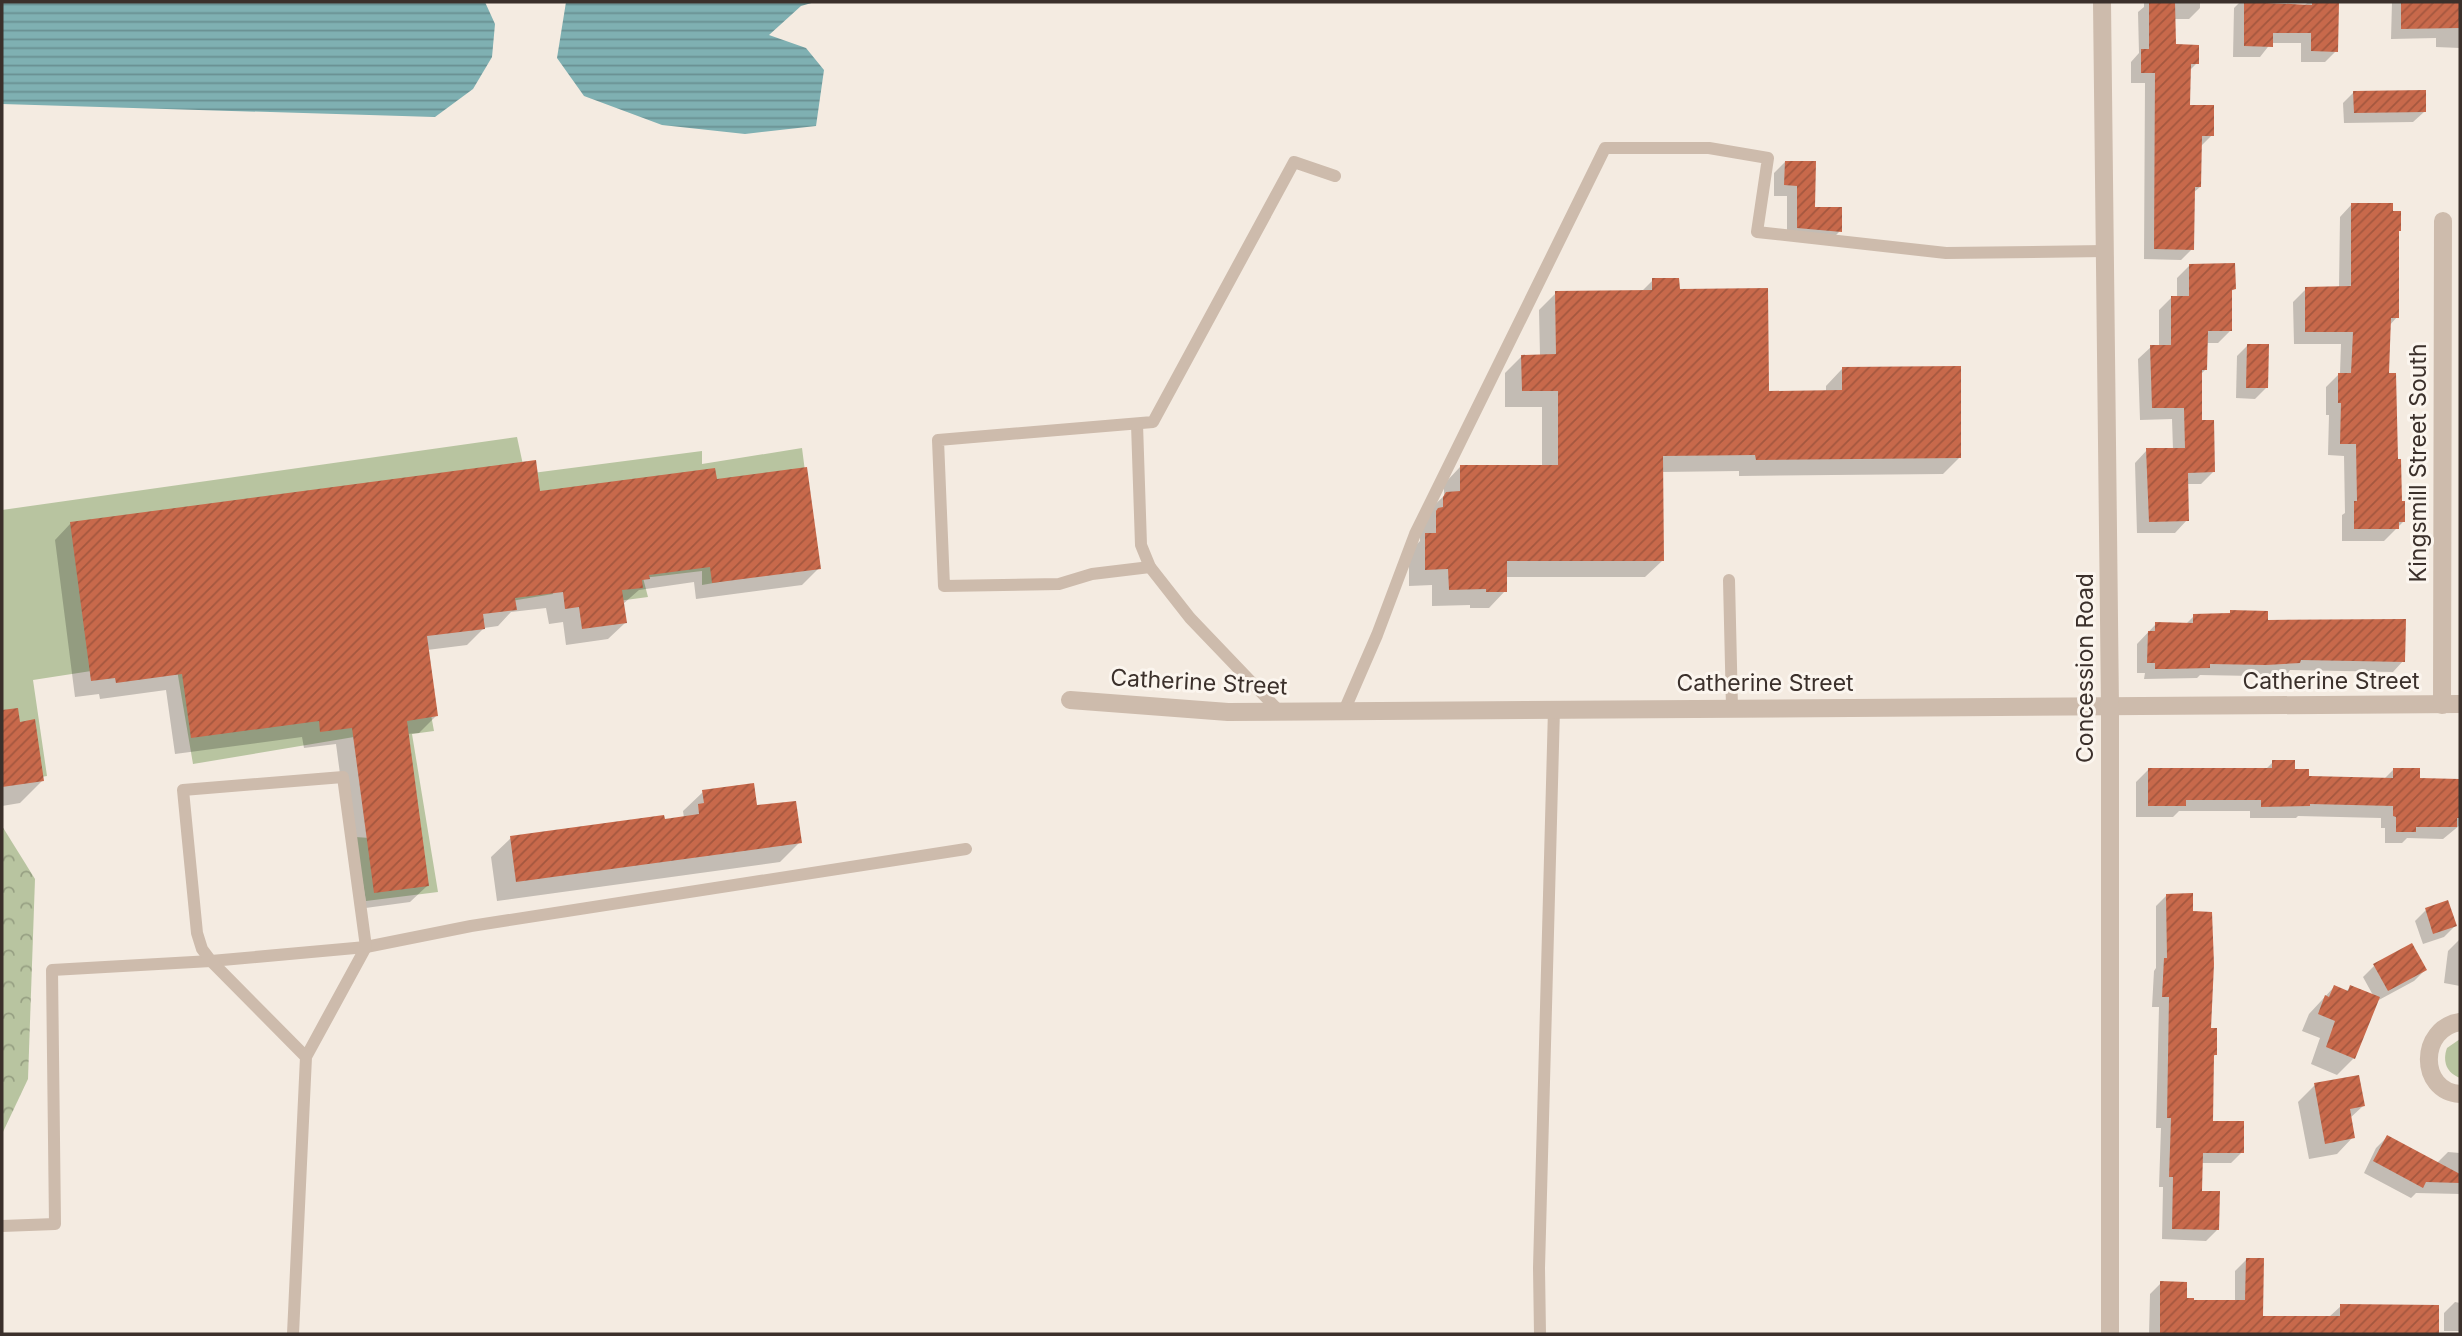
<svg xmlns="http://www.w3.org/2000/svg" width="2462" height="1336" font-family="Inter,sans-serif">
	<style>
		.green { fill: #b8c4a0 }
		.forest { fill: url(#forest-crowns) }
		.water { fill: url(#water-rules) }
		.shadow { fill: #0003 }
		.building { fill: url(#building-hatch) }
		.lines { fill: none; stroke-linecap: round; stroke-linejoin: round }
		.service { stroke: #cdbbac; stroke-width: 12 }
		.minor { stroke: #cdbbac; stroke-width: 18 }
		.tertiary { stroke: #cdbbac; stroke-width: 18 }
		.labels { text-anchor: middle; dominant-baseline: central; stroke-width: 6; stroke-linejoin: round; paint-order: stroke }
		.street-label { font-size: 23px; fill: #3b302b; stroke: #fbf5ee }
	</style>
	<defs>
		<pattern id="forest-crowns" width="20" height="18" patternUnits="userSpaceOnUse" patternTransform="scale(1.75)"><rect width="20" height="18" fill="#b8c4a0"/><path d="M2 6a3 3 0 1 1 6 0M12 15a3 3 0 1 1 6 0" fill="none" stroke="#97a083"/></pattern>
		<pattern id="water-rules" width="6" height="5" patternUnits="userSpaceOnUse" patternTransform="scale(1.75)"><rect width="6" height="5" fill="#7fb0b2"/><path d="M0 2.5h6" fill="none" stroke="#699091"/></pattern>
		<pattern id="building-hatch" width="6" height="6" patternUnits="userSpaceOnUse" patternTransform="scale(1.75)"><rect width="6" height="6" fill="#c8694b"/><path d="M-1 1l2-2M0 6l6-6M5 7l2-2" fill="none" stroke="#a4573f"/></pattern>
	</defs>
	<rect width="100%" height="100%" fill="#f4ebe1"/>
	<g class="green">
		<path d="M 517,437 L 525,474 L 702,451 L 702,464 L 802,448 L 817,565 L 702,585 L 702,571 L 643,578 L 648,597 L 573,607 L 568,565 L 546,569 L 553,594 L 413,617 L 434,731 L 412,734 L 438,892 L 366,901 L 355,837 L 370,838 L 354,737 L 193,764 L 175,658 L 33,680 L 47,776 L 2,783 L 2,510 Z"/>
		<path d="M 2460,1039 L 2460,1078 C 2447,1073 2442,1062 2447,1048 Z"/>
	</g>
	<path class="forest" d="M 2,826 L 35,879 L 28,1079 L 2,1134 Z"/>
	<g class="water">
		<path d="M 2,2 L 485,2 L 495,24 L 492,57 L 473,89 L 435,117 L 2,104 Z"/>
		<path d="M 566,2 L 815,2 L 801,6 L 769,35 L 806,48 L 824,70 L 816,126 L 745,134 L 662,125 L 584,96 L 557,58 Z"/>
	</g>
	<g class="shadow">
		<path d="M 2144,2 L 2200,2 L 2200,8 L 2189,19 L 2173,19 L 2174,46 L 2197,63 L 2189,71 L 2189,106 L 2212,135 L 2201,146 L 2200,187 L 2193,193 L 2192,249 L 2181,260 L 2144,259 L 2145,83 L 2131,83 L 2131,62 L 2139,53 L 2138,12 L 2144,7 Z"/>
		<path d="M 2240,2 L 2268,2 L 2268,6 L 2303,7 L 2308,2 L 2337,2 L 2336,51 L 2325,62 L 2301,62 L 2301,43 L 2271,43 L 2260,57 L 2233,57 L 2234,8 Z"/>
		<path d="M 2392,2 L 2460,2 L 2460,48 L 2436,47 L 2436,38 L 2391,39 Z"/>
		<path d="M 2354,92 L 2424,112 L 2413,122 L 2344,123 L 2343,103 Z"/>
		<path d="M 1785,162 L 1814,209 L 1840,231 L 1829,242 L 1787,238 L 1787,196 L 1774,196 L 1774,173 Z"/>
		<path d="M 2352,204 L 2397,232 L 2397,317 L 2389,326 L 2387,375 L 2404,521 L 2384,541 L 2342,541 L 2342,515 L 2345,513 L 2344,456 L 2328,455 L 2329,415 L 2326,415 L 2326,387 L 2340,373 L 2341,344 L 2294,344 L 2293,302 L 2306,289 L 2339,288 L 2340,217 Z"/>
		<path d="M 2189,266 L 2234,289 L 2230,292 L 2230,331 L 2218,343 L 2206,343 L 2206,369 L 2200,375 L 2201,422 L 2213,472 L 2201,484 L 2187,484 L 2187,520 L 2175,533 L 2137,533 L 2135,463 L 2147,450 L 2173,450 L 2172,419 L 2140,420 L 2138,359 L 2151,347 L 2159,347 L 2159,310 L 2171,298 L 2177,298 L 2177,278 Z"/>
		<path d="M 1653,280 L 1678,291 L 1767,392 L 1826,392 L 1826,386 L 1842,369 L 1960,457 L 1943,474 L 1739,476 L 1739,471 L 1661,472 L 1662,561 L 1645,577 L 1505,577 L 1505,591 L 1489,608 L 1470,608 L 1470,605 L 1432,606 L 1432,585 L 1409,586 L 1409,552 L 1420,541 L 1420,530 L 1429,510 L 1444,496 L 1444,484 L 1460,467 L 1542,467 L 1542,407 L 1505,407 L 1505,373 L 1522,356 L 1540,356 L 1539,310 L 1556,293 L 1641,292 Z"/>
		<path d="M 2248,345 L 2266,388 L 2255,399 L 2236,398 L 2237,356 Z"/>
		<path d="M 715,480 L 819,568 L 802,585 L 696,599 L 694,582 L 639,590 L 623,604 L 625,623 L 608,639 L 566,645 L 563,622 L 549,624 L 546,608 L 511,612 L 498,626 L 484,628 L 467,645 L 427,650 L 436,716 L 419,733 L 407,734 L 427,886 L 410,902 L 358,909 L 336,744 L 304,748 L 302,737 L 175,754 L 166,690 L 100,699 L 99,694 L 75,697 L 55,540 L 71,523 Z"/>
		<path d="M 2194,616 L 2403,661 L 2393,672 L 2290,670 L 2288,673 L 2254,676 L 2200,675 L 2197,678 L 2144,679 L 2145,673 L 2137,673 L 2137,644 L 2156,624 L 2186,624 Z"/>
		<path d="M 2,700 L 3,712 L 18,724 L 42,781 L 20,803 L 2,806 Z"/>
		<path d="M 2273,762 L 2308,777 L 2383,780 L 2393,770 L 2418,780 L 2460,781 L 2460,825 L 2443,839 L 2407,838 L 2402,843 L 2385,843 L 2385,828 L 2381,828 L 2381,818 L 2298,816 L 2296,818 L 2250,818 L 2250,811 L 2179,811 L 2173,817 L 2136,817 L 2136,782 L 2148,770 L 2265,770 Z"/>
		<path d="M 703,792 L 755,807 L 800,842 L 780,862 L 497,901 L 491,857 L 511,838 L 684,818 L 683,811 Z"/>
		<path d="M 2167,895 L 2191,913 L 2209,1030 L 2215,1055 L 2212,1058 L 2211,1123 L 2242,1152 L 2231,1163 L 2201,1163 L 2200,1193 L 2217,1230 L 2206,1241 L 2162,1239 L 2163,1187 L 2159,1187 L 2161,1128 L 2156,1128 L 2159,1007 L 2152,1007 L 2154,971 L 2156,968 L 2156,906 Z"/>
		<path d="M 2426,910 L 2455,926 L 2444,937 L 2423,944 L 2415,921 Z"/>
		<path d="M 2459,940 L 2460,986 L 2444,983 L 2448,951 Z"/>
		<path d="M 2374,966 L 2425,970 L 2414,981 L 2377,1001 L 2354,1058 L 2337,1075 L 2311,1064 L 2320,1038 L 2302,1031 L 2309,1014 L 2334,987 L 2346,992 L 2350,987 L 2374,997 L 2363,977 Z"/>
		<path d="M 2315,1085 L 2363,1106 L 2350,1118 L 2353,1137 L 2337,1154 L 2309,1159 L 2298,1102 Z"/>
		<path d="M 2387,1137 L 2437,1163 L 2448,1152 L 2460,1153 L 2460,1194 L 2416,1193 L 2411,1198 L 2364,1173 L 2376,1148 Z"/>
		<path d="M 2246,1260 L 2262,1318 L 2329,1317 L 2341,1306 L 2437,1306 L 2438,1334 L 2149,1334 L 2150,1294 L 2161,1283 L 2192,1302 L 2235,1302 L 2235,1271 Z"/>
		<path d="M 2455,1302 L 2460,1303 L 2460,1331 L 2444,1331 L 2444,1313 Z"/>
	</g>
	<g class="building">
		<path d="M 2149,2 L 2175,2 L 2176,44 L 2199,45 L 2199,64 L 2191,64 L 2190,105 L 2214,105 L 2214,136 L 2202,136 L 2201,187 L 2195,187 L 2194,250 L 2154,249 L 2155,73 L 2141,73 L 2141,49 L 2149,49 Z"/>
		<path d="M 2244,2 L 2312,5 L 2312,2 L 2339,2 L 2338,52 L 2311,51 L 2311,33 L 2273,33 L 2273,47 L 2244,46 Z"/>
		<path d="M 2401,2 L 2460,2 L 2460,28 L 2401,29 Z"/>
		<path d="M 2426,90 L 2426,112 L 2354,113 L 2353,91 Z"/>
		<path d="M 1785,161 L 1816,161 L 1815,207 L 1842,207 L 1842,232 L 1797,228 L 1797,186 L 1784,185 Z"/>
		<path d="M 2351,203 L 2393,203 L 2393,211 L 2401,211 L 2401,231 L 2399,231 L 2399,318 L 2391,318 L 2389,373 L 2396,373 L 2398,459 L 2401,459 L 2402,501 L 2405,501 L 2405,522 L 2399,522 L 2399,529 L 2354,529 L 2354,501 L 2357,501 L 2356,444 L 2340,444 L 2341,403 L 2338,403 L 2338,373 L 2351,373 L 2353,332 L 2305,332 L 2305,287 L 2351,286 Z"/>
		<path d="M 2235,263 L 2236,289 L 2232,290 L 2232,331 L 2208,331 L 2207,370 L 2202,370 L 2202,420 L 2214,420 L 2215,472 L 2188,473 L 2189,521 L 2149,522 L 2146,448 L 2185,448 L 2184,408 L 2152,408 L 2150,345 L 2171,345 L 2171,296 L 2189,296 L 2189,264 Z"/>
		<path d="M 1652,278 L 1679,278 L 1680,289 L 1768,288 L 1769,391 L 1842,390 L 1842,367 L 1961,366 L 1961,458 L 1756,460 L 1755,455 L 1663,456 L 1664,561 L 1507,561 L 1507,592 L 1486,592 L 1486,589 L 1449,590 L 1448,569 L 1425,570 L 1425,533 L 1436,533 L 1436,511 L 1438,508 L 1443,507 L 1443,497 L 1446,492 L 1460,491 L 1460,465 L 1558,465 L 1558,391 L 1522,391 L 1521,355 L 1556,354 L 1555,291 L 1652,290 Z"/>
		<path d="M 2247,344 L 2269,344 L 2268,388 L 2246,388 Z"/>
		<path d="M 536,460 L 540,491 L 715,468 L 717,479 L 807,467 L 821,569 L 712,583 L 710,567 L 649,575 L 650,579 L 642,580 L 643,588 L 622,590 L 627,623 L 582,629 L 579,607 L 565,609 L 563,592 L 515,598 L 517,610 L 483,614 L 485,629 L 427,636 L 438,716 L 407,721 L 429,886 L 374,893 L 352,728 L 320,732 L 319,721 L 191,738 L 182,674 L 116,683 L 115,678 L 91,681 L 70,522 Z"/>
		<path d="M 2230,610 L 2268,611 L 2268,620 L 2406,619 L 2405,662 L 2301,660 L 2300,663 L 2266,665 L 2210,664 L 2210,668 L 2168,669 L 2155,669 L 2155,663 L 2147,663 L 2148,631 L 2155,631 L 2155,622 L 2193,623 L 2193,614 L 2230,613 Z"/>
		<path d="M 18,708 L 20,722 L 35,719 L 44,781 L 2,787 L 2,710 Z"/>
		<path d="M 2272,760 L 2295,760 L 2295,769 L 2309,769 L 2309,776 L 2393,778 L 2393,768 L 2420,768 L 2420,778 L 2460,779 L 2460,818 L 2457,818 L 2457,827 L 2416,827 L 2416,832 L 2396,832 L 2396,817 L 2393,816 L 2393,806 L 2310,804 L 2310,806 L 2261,807 L 2261,800 L 2186,800 L 2186,806 L 2148,806 L 2148,768 L 2272,768 Z"/>
		<path d="M 754,783 L 757,805 L 796,801 L 802,843 L 516,882 L 510,836 L 664,815 L 665,819 L 699,814 L 698,804 L 704,803 L 702,790 Z"/>
		<path d="M 2193,893 L 2193,911 L 2212,912 L 2214,964 L 2211,1028 L 2217,1028 L 2217,1055 L 2214,1055 L 2213,1121 L 2244,1121 L 2244,1153 L 2203,1153 L 2202,1191 L 2220,1191 L 2219,1230 L 2172,1229 L 2173,1177 L 2169,1177 L 2171,1118 L 2167,1118 L 2169,997 L 2162,997 L 2164,958 L 2167,958 L 2166,894 Z"/>
		<path d="M 2448,900 L 2457,926 L 2433,934 L 2425,908 Z"/>
		<path d="M 2412,943 L 2427,970 L 2388,991 L 2373,964 Z"/>
		<path d="M 2334,985 L 2348,991 L 2350,985 L 2380,997 L 2355,1059 L 2326,1047 L 2335,1021 L 2318,1014 L 2325,995 L 2329,997 Z"/>
		<path d="M 2359,1075 L 2365,1106 L 2350,1109 L 2355,1138 L 2325,1144 L 2314,1083 Z"/>
		<path d="M 2387,1135 L 2460,1174 L 2460,1183 L 2426,1182 L 2423,1188 L 2373,1161 Z"/>
		<path d="M 2246,1258 L 2264,1258 L 2263,1316 L 2340,1316 L 2340,1304 L 2439,1305 L 2439,1334 L 2160,1334 L 2160,1281 L 2187,1282 L 2187,1298 L 2194,1298 L 2194,1300 L 2245,1300 Z"/>
	</g>
	<g class="lines">
		<g class="service">
			<path d="M 1137,424 L 1141,545 L 1150,567 L 1190,618 L 1280,712"/>
			<path d="M 1150,567 L 1092,574 L 1059,584 L 944,586 L 938,440 L 1153,422 L 1294,162 L 1335,176"/>
			<path d="M 1729,580 L 1732,708"/>
			<path d="M 1344,711 L 1377,635 L 1415,534 L 1605,148 L 1709,148 L 1768,158 L 1757,232 L 1946,253 L 2105,251"/>
			<path d="M 2,1226 L 55,1224 L 52,970 L 211,961 L 366,947 L 471,926 L 966,849"/>
			<path d="M 293,1334 L 306,1057 L 366,947 L 343,777 L 183,790 L 197,933 L 202,949 L 211,961 L 306,1057"/>
			<path d="M 1540,1334 L 1539,1268 L 1554,709"/>
		</g>
		<g class="minor">
			<path d="M 1070,700 L 1228,712 L 2460,704"/>
			<path d="M 2442,705 L 2443,221"/>
			<path d="M 2460,1022 C 2419,1028 2418,1091 2460,1094"/>
		</g>
		<path class="tertiary" d="M 2102,2 L 2110,707 L 2110,1334"/>
	</g>
	<g class="labels">
		<g class="street-label">
			<text transform="translate(2418 463) rotate(-90)">Kingsmill Street South</text>
			<text transform="translate(2085 668) rotate(-90)">Concession Road</text>
			<text x="2331" y="681">Catherine Street</text>
			<text transform="translate(1199 682) rotate(3)">Catherine Street</text>
			<text x="1765" y="683">Catherine Street</text>
		</g>
	</g>
	<rect width="2462" height="1336" fill="none" stroke="#3b302b" stroke-width="7"/>
</svg>
